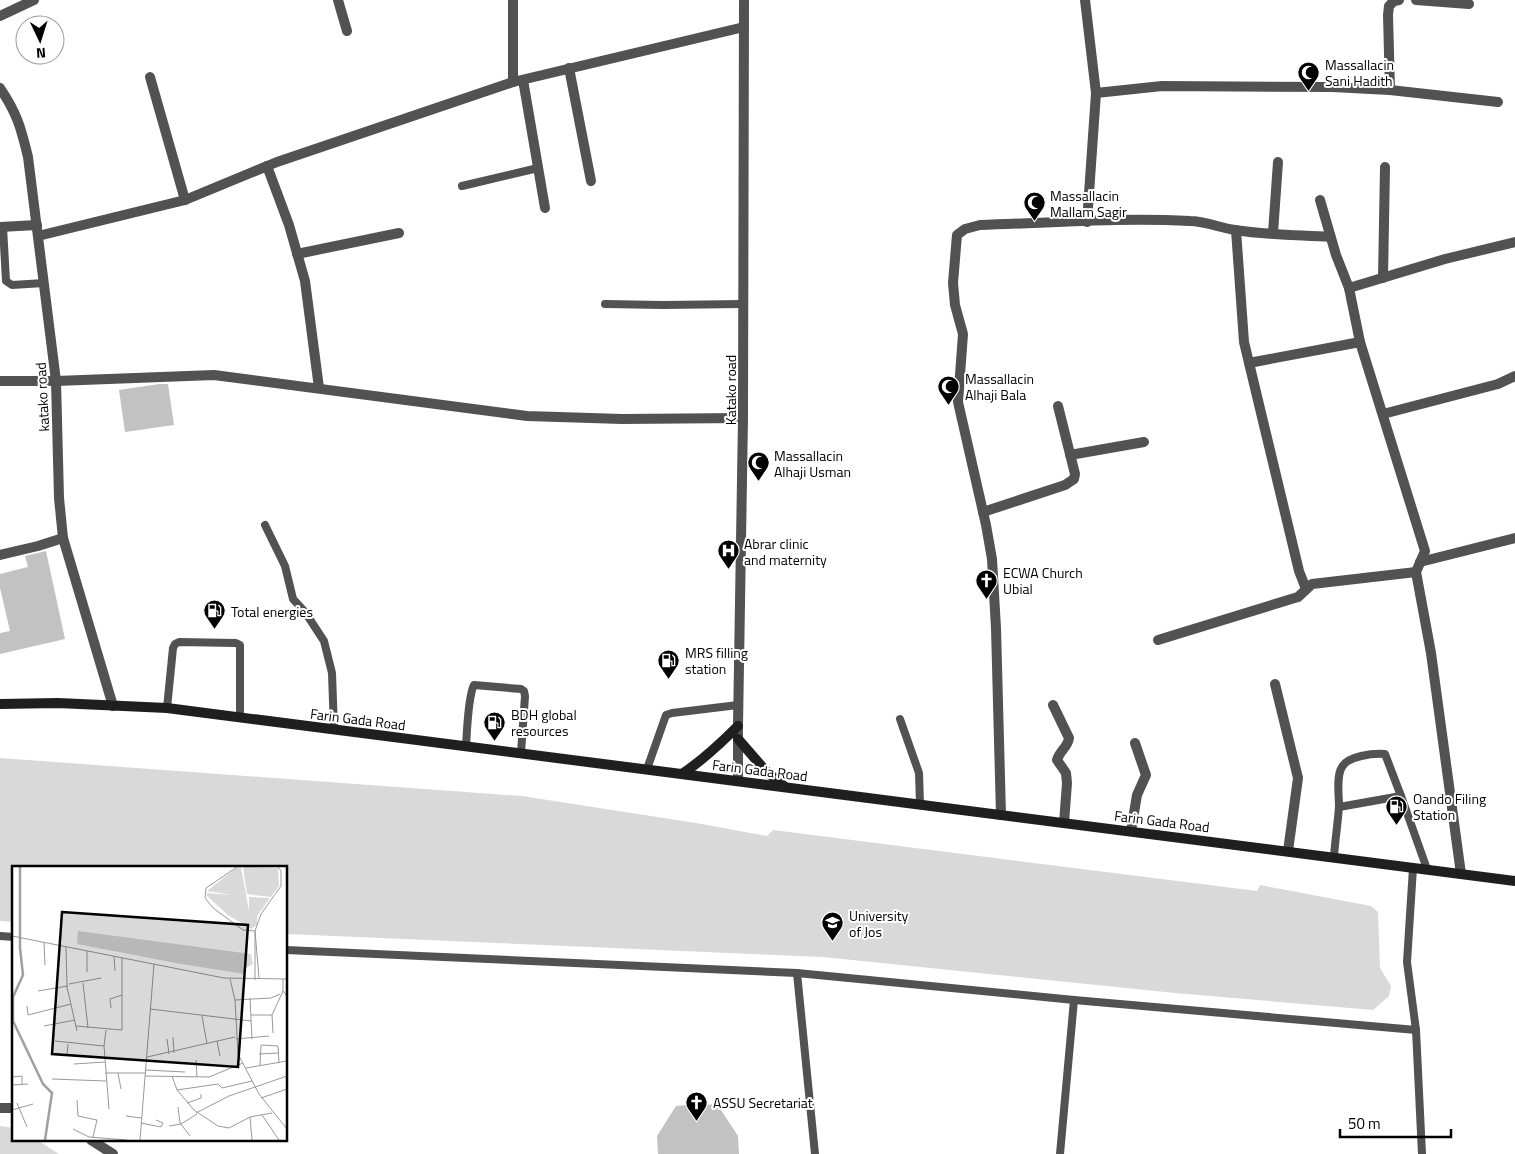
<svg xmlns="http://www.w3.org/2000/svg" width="1515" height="1154" font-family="'Titillium Web',sans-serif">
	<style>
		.green { fill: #d9d9d9 }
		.building { fill: #c2c2c2 }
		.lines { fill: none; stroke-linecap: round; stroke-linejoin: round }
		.service { stroke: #525252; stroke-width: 8 }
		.minor { stroke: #525252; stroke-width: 10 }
		.tertiary { stroke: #525252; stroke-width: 10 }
		.secondary { stroke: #1f1f1f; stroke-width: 10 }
		.labels { text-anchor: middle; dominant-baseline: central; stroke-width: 4; stroke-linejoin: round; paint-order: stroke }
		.poi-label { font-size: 14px; fill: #000; stroke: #fff; text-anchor: start }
		.street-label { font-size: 14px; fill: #000; stroke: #fff }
		.inset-river { fill: none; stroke: #a0a0a0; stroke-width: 2.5 }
		.inset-road { fill: none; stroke: #999; stroke-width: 1 }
		.view { fill: #000; fill-opacity: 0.15; stroke: #000; stroke-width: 2.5 }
		.inset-edge { fill: none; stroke: #000; stroke-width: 2.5 }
	</style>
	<rect width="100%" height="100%" fill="#fff"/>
	<g class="green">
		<path d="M 0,758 L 522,796 L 696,823 L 767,836 L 773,830 L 1257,891 L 1260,885 L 1371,906 L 1378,912 L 1380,968 L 1391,986 L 1389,996 L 1373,1010 L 1175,993 L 823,957 L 286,934 L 286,868 L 14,868 L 14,922 L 0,921 Z"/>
		<path d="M 0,1126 L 14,1128 L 14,1140 L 37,1140 L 59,1154 L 0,1154 Z"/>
	</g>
	<g class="building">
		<path d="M 159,384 L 168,384 L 174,425 L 125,432 L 119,390 Z"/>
		<path d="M 46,551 L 65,639 L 0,654 L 0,633 L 10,631 L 0,588 L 0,574 L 28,567 L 25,556 Z"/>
		<path d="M 703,1096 L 704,1105 L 717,1104 L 738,1136 L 739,1154 L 658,1154 L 657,1136 L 676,1106 L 687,1105 L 687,1097 Z"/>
	</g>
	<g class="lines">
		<g class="service">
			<path d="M 462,186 L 538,168"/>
			<path d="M 3,227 L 6,281 L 12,285 L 44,283"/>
			<path d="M 605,304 L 663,305 L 743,304"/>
			<path d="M 265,525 L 285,566 L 293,599 L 305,612 L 324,641 L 332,673 L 334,730"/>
			<path d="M 167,708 L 173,648 L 175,644 L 179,642 L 236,643 L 240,645 L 240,718"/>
			<path d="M 900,719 L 919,773 L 920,804"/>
			<path d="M 466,746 C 467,732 468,696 474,685 L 521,689 L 524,691 L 525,696 L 521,753"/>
			<path d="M 647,769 L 666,715 L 672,713 L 738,705"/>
			<path d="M 1339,807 L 1401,796"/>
			<path d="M 1334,857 C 1335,840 1338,823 1339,806 C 1339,796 1336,776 1342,767 C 1348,756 1373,753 1385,754 L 1401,796 L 1427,869"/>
			<path d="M 1413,868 L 1407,962 L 1416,1030 L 1422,1154"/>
			<path d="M 0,936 L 14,937"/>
			<path d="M 286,950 L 797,973 L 1074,1000 L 1416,1030"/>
			<path d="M 797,973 L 815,1154"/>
			<path d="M 1060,1154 L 1074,1000"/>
		</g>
		<g class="minor">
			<path d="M 338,0 L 347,31"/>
			<path d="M 513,0 L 513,82"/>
			<path d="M 1085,0 L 1096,93 L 1087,222"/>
			<path d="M 1416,0 L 1469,4"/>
			<path d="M 0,16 L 34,0"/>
			<path d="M 569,68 L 591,181"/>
			<path d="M 150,77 L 185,200"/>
			<path d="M 523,80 L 545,208"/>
			<path d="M 1390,90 L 1388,15 L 1389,6 L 1394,1 L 1399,0"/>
			<path d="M 1096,93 L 1162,86 L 1332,87 L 1390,90 L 1498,102"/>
			<path d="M 267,166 L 289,225 L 305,281 L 319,388"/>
			<path d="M 1320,200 L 1336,255 L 1349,288 L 1360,342 L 1425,551 L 1416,572 L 1431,653 L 1461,874"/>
			<path d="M 0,227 L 37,225"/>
			<path d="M 1236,230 L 1244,342 L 1299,571 L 1306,589"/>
			<path d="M 1273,233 L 1278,162"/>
			<path d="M 38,236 L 185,200 L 277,162 L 513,82 L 744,27"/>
			<path d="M 297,254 L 399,233"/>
			<path d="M 1383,278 L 1385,167"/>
			<path d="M 1349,288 L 1445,259 L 1515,242"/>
			<path d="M 1249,363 L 1360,342"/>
			<path d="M 0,381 L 56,381 L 214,375 L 527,416 L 622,419 L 743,418"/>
			<path d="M 1383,414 L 1498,384 L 1515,376"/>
			<path d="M 1070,455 L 1144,442"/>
			<path d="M 983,512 L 1065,485 L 1074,479 L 1075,474 L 1058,406"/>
			<path d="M 0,555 L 38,546 L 63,538"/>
			<path d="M 1420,562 L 1515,538"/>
			<path d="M 1158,640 L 1298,597 L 1312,584 L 1416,572"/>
			<path d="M 1275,684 L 1298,778 L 1288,851"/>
			<path d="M 1053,705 L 1069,738 C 1068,747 1060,750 1057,760 L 1066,773 L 1067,783 L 1064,823"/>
			<path d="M 1001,815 L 996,628 L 992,559 L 986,525 L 958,402 L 963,334 L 955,305 L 953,283 L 957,235 L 965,229 L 980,225 C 1050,223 1120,217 1190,221 C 1205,221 1220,228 1235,230 C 1266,235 1299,235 1330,237"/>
			<path d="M 1131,831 L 1137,795 L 1146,775 L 1135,743"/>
			<path d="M 0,1108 L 14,1108"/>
			<path d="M 91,1140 L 113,1154"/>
		</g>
		<g class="tertiary">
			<path d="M 0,88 C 17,113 21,128 28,157 L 56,381 L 59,498 L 63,538 L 113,706"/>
			<path d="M 738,781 L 738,726 L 743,418 L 744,0"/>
		</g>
		<g class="secondary">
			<path d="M 0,704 L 58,703 L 167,708 L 1515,881"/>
			<path d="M 738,739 L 765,770 L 784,786"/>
			<path d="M 682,774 C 703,760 720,744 738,726"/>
		</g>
	</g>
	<defs>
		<symbol id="mosque-pin" viewBox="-11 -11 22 30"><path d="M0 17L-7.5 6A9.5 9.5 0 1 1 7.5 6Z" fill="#000" stroke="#fff"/><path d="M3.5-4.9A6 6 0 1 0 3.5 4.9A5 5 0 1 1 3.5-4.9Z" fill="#fff"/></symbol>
		<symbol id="hospital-pin" viewBox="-11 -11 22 30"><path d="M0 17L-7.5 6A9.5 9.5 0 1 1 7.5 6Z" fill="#000" stroke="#fff"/><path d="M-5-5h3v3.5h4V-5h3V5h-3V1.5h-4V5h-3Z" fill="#fff"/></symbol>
		<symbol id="church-pin" viewBox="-11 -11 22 30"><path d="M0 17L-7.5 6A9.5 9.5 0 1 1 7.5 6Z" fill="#000" stroke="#fff"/><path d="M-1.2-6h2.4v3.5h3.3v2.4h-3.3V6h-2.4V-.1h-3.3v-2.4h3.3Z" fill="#fff"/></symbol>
		<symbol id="fuel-pin" viewBox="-11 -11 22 30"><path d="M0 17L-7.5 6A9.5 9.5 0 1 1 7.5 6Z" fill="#000" stroke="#fff"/><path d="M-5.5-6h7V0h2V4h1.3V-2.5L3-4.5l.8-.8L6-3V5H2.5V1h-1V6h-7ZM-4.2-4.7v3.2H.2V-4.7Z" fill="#fff"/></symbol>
		<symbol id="university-pin" viewBox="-11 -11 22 30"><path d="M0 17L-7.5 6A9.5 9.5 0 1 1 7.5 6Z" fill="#000" stroke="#fff"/><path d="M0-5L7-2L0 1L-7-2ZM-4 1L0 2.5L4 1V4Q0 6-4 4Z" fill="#fff"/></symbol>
	</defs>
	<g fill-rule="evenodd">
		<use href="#mosque-pin" x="1296" y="60" width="25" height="34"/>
		<use href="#mosque-pin" x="1022" y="190" width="25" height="34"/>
		<use href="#mosque-pin" x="936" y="374" width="25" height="34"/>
		<use href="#mosque-pin" x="746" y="450" width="25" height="34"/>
		<use href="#hospital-pin" x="716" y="538" width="25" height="34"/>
		<use href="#church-pin" x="974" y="568" width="25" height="34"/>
		<use href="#fuel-pin" x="202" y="598" width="25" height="34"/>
		<use href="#fuel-pin" x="656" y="648" width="25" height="34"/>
		<use href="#fuel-pin" x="482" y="710" width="25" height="34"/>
		<use href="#fuel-pin" x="1384" y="794" width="25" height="34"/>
		<use href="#university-pin" x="820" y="910" width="25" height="34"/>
		<use href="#church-pin" x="684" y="1090" width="25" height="34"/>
	</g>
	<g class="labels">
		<g class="poi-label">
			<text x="1325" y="64">Massallacin<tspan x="1325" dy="16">Sani Hadith</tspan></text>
			<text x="1050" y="195">Massallacin<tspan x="1050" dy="16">Mallam Sagir</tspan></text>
			<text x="965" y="378">Massallacin<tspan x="965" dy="16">Alhaji Bala</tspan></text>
			<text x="774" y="455">Massallacin<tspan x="774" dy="16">Alhaji Usman</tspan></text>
			<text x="744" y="543">Abrar clinic<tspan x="744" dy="16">and maternity</tspan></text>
			<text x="1003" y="572">ECWA Church<tspan x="1003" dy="16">Ubial</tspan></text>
			<text x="231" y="611">Total energies</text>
			<text x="685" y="652">MRS filling<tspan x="685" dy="16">station</tspan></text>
			<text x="511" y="714">BDH global<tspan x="511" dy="16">resources</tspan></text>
			<text x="1413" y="798">Oando Filing<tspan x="1413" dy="16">Station</tspan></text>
			<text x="849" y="915">University<tspan x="849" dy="16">of Jos</tspan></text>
			<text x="713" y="1102">ASSU Secretariat</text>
		</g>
		<g class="street-label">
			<text transform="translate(730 390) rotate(-90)">Katako road</text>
			<text transform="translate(42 397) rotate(-93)">katako road</text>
			<text transform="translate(358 719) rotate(7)">Farin Gada Road</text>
			<text transform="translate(760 770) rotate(7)">Farin Gada Road</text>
			<text transform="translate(1162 821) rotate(7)">Farin Gada Road</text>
		</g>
	</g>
	<g transform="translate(12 866)">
		<rect width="275" height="275" fill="#fff"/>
		<path d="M 229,1 L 237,45 L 237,31 L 258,32 L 245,50 L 245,59 L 239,63 L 216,49 L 195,30 L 195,27 L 221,29 L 195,25 L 224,2 ZM 231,1 L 266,2 L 267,20 L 259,31 L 235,28 ZM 66,65 L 239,88 L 241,98 L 234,102 L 233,108 L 169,98 L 65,78 Z" fill="#d9d9d9"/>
		<path class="inset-river" d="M 8,1 L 8,82 L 11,109 L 1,131 L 1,155 L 31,218 L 40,227 L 33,274"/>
		<path class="inset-road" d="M 225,1 L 194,22 L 193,32 L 201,42 L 231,64 L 243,65M 243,65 L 247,112M 0,70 L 212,112 L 275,113M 32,77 L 33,99M 54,81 L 55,121 L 65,165M 75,85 L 75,106M 102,90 L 103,105M 218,113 L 223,134 L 226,188 L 247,228 L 275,263M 271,113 L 271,125 L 275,130M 243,114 L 243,65 L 249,48 L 269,20 L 269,5 L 266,1M 71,117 L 76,162M 57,118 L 89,112M 26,125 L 56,120M 238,132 L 240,173M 223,134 L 259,132 L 268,128M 15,140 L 16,149 L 59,138M 99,142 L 98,133 L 110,129M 138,143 L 239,155M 239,149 L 260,149M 190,150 L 195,178M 32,160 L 63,154M 64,160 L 110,164 L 110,92M 94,164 L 92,180 L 97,243M 261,167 L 260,149 L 271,125M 161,171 L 162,187M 155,173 L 157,188M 224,173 L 257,170M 43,175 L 92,180M 205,175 L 208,190M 45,188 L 55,189 L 56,178M 247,188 L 267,187M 135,191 L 223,171M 184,194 L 185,211M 62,198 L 93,196M 248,199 L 249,179 L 266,180 L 267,197M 234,202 L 275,195M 134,204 L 173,206M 93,207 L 134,207M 106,207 L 109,223M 133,210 L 197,211 L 231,197M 160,210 L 165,224 L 182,244 L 206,260 L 217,262 L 238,251 L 260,247M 0,211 L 10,210 L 10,218M 40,213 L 94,215M 0,219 L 16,218M 165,224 L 206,218 L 210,222 L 240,215M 249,232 L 275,223M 65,234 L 66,250 L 85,254 L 81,271M 5,237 L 15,261M 175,237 L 189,232 L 189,228M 166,241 L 168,257 L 178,270M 0,244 L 21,238M 184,247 L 217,230 L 275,210M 250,249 L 267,274M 114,250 L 130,252M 238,251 L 240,274M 129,257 L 149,261 L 151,257 L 144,254M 157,260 L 169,258 L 185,248M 61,263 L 77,271 L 115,274M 128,274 L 142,98"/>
		<path class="view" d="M 50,46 L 236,59 L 226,201 L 40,188 Z"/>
		<rect width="275" height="275" class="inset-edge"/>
	</g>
	<g transform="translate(40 40) rotate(176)"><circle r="24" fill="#ffffff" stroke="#999999"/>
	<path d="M0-4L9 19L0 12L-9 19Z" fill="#000000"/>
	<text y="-8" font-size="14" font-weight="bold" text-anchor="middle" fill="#000000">N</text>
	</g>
	<path d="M1340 1129v8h111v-8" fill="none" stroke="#000000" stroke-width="2.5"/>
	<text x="1348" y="1129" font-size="15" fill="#000000" stroke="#ffffff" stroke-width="4" paint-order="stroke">50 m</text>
</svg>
